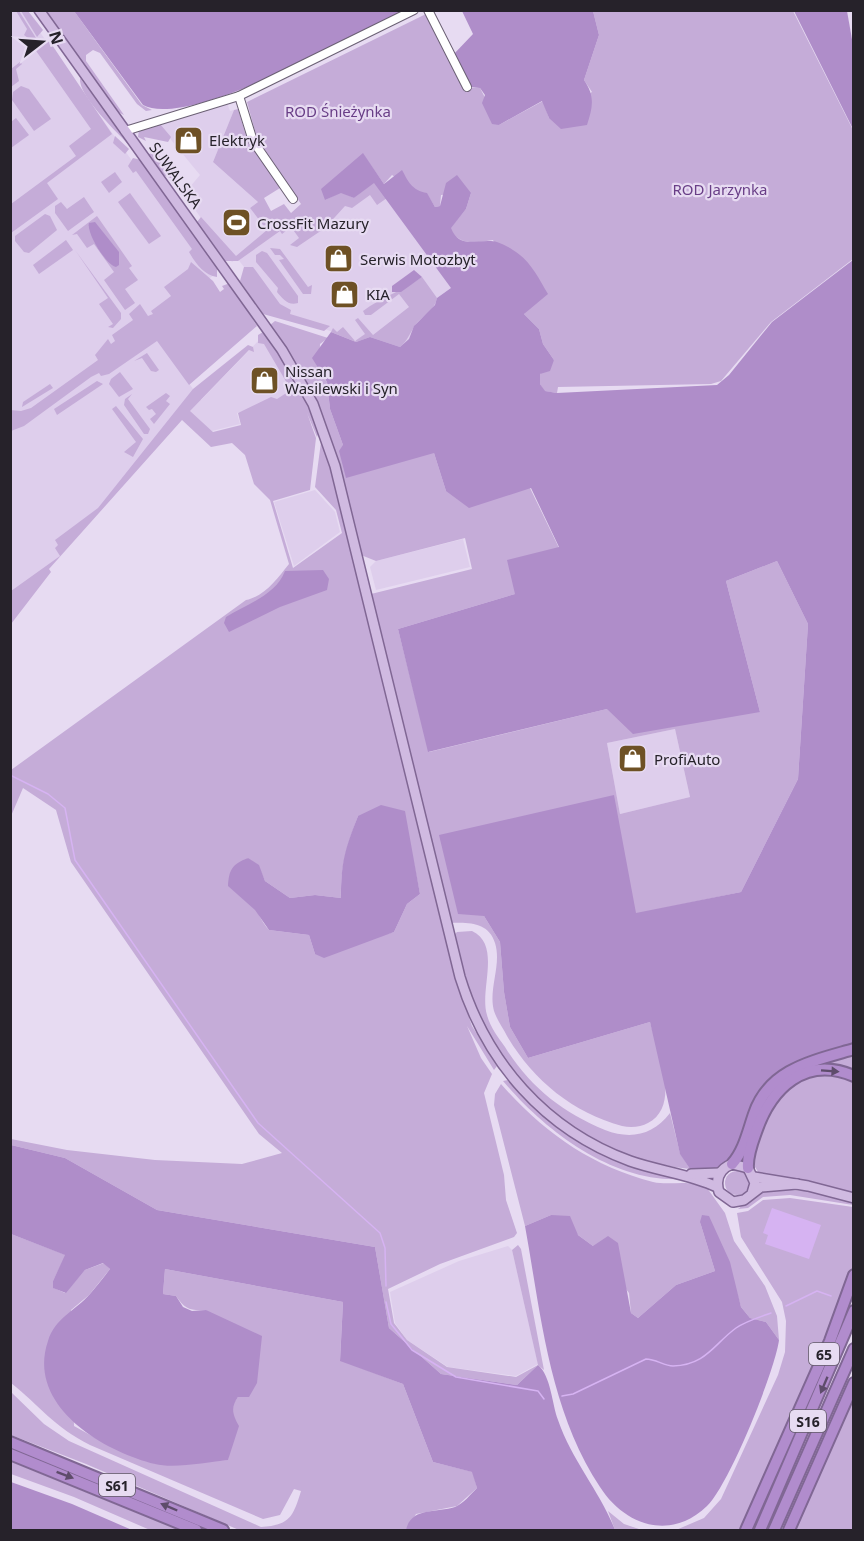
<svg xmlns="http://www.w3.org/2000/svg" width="864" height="1541" font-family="'Noto Sans',sans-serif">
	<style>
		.built { fill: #deceec }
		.green { fill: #c5acd8; fill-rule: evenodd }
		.forest { fill: #af8dc9 }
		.water { fill: #d6b3f2 }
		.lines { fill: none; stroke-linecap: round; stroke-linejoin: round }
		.stream { stroke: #d6b3f2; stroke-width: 1.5 }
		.minor-casing { stroke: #6b6074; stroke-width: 10 }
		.major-casing { stroke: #806794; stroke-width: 12 }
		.highway-casing { stroke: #806794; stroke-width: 14 }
		.minor { stroke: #fff; stroke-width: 8 }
		.major { stroke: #d0bae1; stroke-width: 9 }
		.highway { stroke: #b18ccd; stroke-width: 10 }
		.oneway { fill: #5e4c6b }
		.labels { text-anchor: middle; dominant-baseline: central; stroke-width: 4.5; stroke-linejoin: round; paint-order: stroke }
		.shield { fill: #e7dbf2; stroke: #605a66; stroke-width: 1.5 }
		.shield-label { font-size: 14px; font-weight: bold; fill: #26222a }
		.park-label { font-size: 15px; fill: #693e87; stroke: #e7dbf2 }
		.poi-label { font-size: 15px; fill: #26222a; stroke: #e7dbf2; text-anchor: start }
		.street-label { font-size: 15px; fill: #26222a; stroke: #e7dbf2 }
	</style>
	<rect width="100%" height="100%" fill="#e7dbf2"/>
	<g class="built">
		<path d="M 24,10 L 214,275 L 147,325 L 201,400 L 261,338 L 296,395 L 237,413 L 240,424 L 212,431 L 189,411 L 48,569 L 11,624 L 10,11 Z"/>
		<path d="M 227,103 L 230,111 L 234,110 L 213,162 L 258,202 L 250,208 L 269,232 L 360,156 L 457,292 L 403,358 L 265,307 L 243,277 L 244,267 L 237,258 L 232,262 L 184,194 L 200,175 L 158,124 Z"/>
		<path d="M 315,490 L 335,512 L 340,532 L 294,566 L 274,502 Z"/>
		<path d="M 463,539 L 470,567 L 376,590 L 370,567 L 376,561 Z"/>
		<path d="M 675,729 L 690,797 L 620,814 L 607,743 Z"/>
		<path d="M 508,1246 L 512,1250 L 538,1364 L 516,1376 L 448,1367 L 407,1340 L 395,1323 L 390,1292 L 459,1261 Z"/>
	</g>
	<g class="green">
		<path d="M 16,11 L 19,11 L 36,38 L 32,41 L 24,35 L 27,29 Z"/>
		<path d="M 21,11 L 28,11 L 43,30 L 37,37 Z"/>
		<path d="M 44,11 L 74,11 L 142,105 L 152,110 L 146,111 L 137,104 L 100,53 L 93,50 L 86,55 L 86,61 L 124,115 L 114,110 Z"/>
		<path d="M 593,11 L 793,11 L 853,130 L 853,259 L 771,322 L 721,381 L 711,384 L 558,387 L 557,393 L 544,391 L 540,384 L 540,374 L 554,360 L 543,344 L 539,329 L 524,314 L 527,310 L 493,240 C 476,243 458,246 450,228 L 466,209 L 471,193 L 441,195 L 440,206 L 435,207 L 427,194 L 416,191 L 392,175 L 384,184 L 363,154 L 325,200 L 341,192 L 354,198 L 374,182 L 387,198 L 377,205 L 370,195 L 352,208 L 345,206 L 325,228 L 297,247 L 290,245 L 299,238 L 291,227 L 282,234 L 280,231 L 238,261 L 225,261 L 197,222 L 201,217 L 236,256 L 267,230 L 250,208 L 258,202 L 213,162 L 234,110 L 238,109 L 247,139 L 280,188 L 264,198 L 271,211 L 284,204 L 291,213 L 301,204 L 257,138 L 247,102 L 426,14 L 465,88 L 480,88 L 499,125 L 543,101 L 549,118 L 592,92 L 584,80 L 599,35 Z"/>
		<path d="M 48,39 L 112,134 L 47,183 L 58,199 L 11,233 L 11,204 L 76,156 L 69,146 L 91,129 L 34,48 Z"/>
		<path d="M 20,62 L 22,64 L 16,69 L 19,81 L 11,87 L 11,69 Z"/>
		<path d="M 80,78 L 128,141 L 130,146 C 117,132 78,96 80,78 Z"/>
		<path d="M 21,86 L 29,89 L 51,119 L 34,131 L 12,100 L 13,92 Z"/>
		<path d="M 16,118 L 29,135 L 11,148 L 11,122 Z"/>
		<path d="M 160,124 L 171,137 L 168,142 L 144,137 L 146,141 L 138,137 L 139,130 Z"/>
		<path d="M 115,136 L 129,149 L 125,154 L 113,143 Z"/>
		<path d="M 153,151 L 156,151 L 174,175 L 173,179 L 163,175 L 148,155 Z"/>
		<path d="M 133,158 L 141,160 L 217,266 L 217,277 C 204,275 196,264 189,252 L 192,249 L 136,171 L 133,173 L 128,166 Z"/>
		<path d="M 115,172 L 122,182 L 109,193 L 101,182 Z"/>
		<path d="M 130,193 L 161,236 L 149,244 L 118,202 Z"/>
		<path d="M 84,197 L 94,212 L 68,231 L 55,213 L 55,206 L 61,202 L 67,209 Z"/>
		<path d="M 45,214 L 50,216 L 57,230 L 29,253 L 24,252 L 15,241 L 15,236 Z"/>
		<path d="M 97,216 L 132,266 L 129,268 L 138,280 L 125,289 L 135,303 L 125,310 L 104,280 L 114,272 L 94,244 L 87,248 L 77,234 L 72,235 Z"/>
		<path d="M 66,240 L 73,250 L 39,274 L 33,265 Z"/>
		<path d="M 270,248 L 280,249 L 308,287 L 312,285 L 311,294 L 303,294 L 279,260 L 284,259 L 280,255 L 275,255 Z"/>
		<path d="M 75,250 L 121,313 L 121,319 L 113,328 L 108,327 L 113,324 L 99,304 L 108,298 Z"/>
		<path d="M 262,251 L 267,253 L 298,296 L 298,303 C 288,306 283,299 277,292 L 278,288 L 256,262 L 256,255 Z"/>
		<path d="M 191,262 L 213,281 L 220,292 L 224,289 L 222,286 L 230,283 L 257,326 L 189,385 L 157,341 L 109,374 L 101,376 L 99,373 L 91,377 L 24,426 L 11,431 L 10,410 L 21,411 L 31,408 L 98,360 L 95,355 L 108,339 L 111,344 L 115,341 L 112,335 L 133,320 L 129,314 L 140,304 L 148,316 L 153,314 L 151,311 L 171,296 L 164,287 L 188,269 Z"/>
		<path d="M 244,267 L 253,267 L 280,304 L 291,310 L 290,314 L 330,326 L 324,331 L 263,314 L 240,281 Z"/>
		<path d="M 422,277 L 437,298 C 434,313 420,316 414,327 C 409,335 407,341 400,347 L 370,337 L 356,342 L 331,332 L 333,328 L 337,332 L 343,327 L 355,341 L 365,334 L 355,320 L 358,318 L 373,335 L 409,307 L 399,294 L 371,315 L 365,315 L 363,311 C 382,297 402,291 422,277 Z"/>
		<path d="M 275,321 L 328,338 L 320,344 L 319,372 L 327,382 L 330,409 L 343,445 L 434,453 L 446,491 L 530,488 L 559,548 L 515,594 L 398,629 L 429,752 L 607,709 L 760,712 L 726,581 L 777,561 L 808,624 L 798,779 L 741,892 L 636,914 L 484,916 L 500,942 L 504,992 L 510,1027 L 528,1058 L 650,1022 C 657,1049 682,1105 648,1123 C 641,1127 631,1128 622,1126 C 572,1112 533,1080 507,1036 C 503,1028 497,1020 494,1011 C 488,989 502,965 495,943 C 489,922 468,922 450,923 L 371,594 L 472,569 L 465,538 L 376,561 L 361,555 L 327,429 L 304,378 L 270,325 ZM 675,729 L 690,797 L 620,814 L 607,743 Z"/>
		<path d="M 263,332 C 284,348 310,406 319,432 L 317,437 L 307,413 L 316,438 L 310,490 L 273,501 L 293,568 L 342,533 L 336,510 L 315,487 L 321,442 L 332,472 L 455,977 L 472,1026 L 497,1066 L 494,1070 L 467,1026 L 481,1058 L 492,1074 L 484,1093 L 504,1175 L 506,1200 L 517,1233 L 514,1237 L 440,1264 L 388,1289 L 394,1323 L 407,1340 L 447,1367 L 516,1377 L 538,1365 L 512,1250 L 518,1245 L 521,1249 L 544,1370 L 538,1365 L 517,1385 L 441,1374 L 389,1328 L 375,1247 L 157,1210 L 65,1158 L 11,1145 L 11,1139 L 67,1150 L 155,1160 L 242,1164 L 282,1153 L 259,1134 L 71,862 L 56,810 L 23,788 L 11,816 L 11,770 L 246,600 C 265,596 277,579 289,564 L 270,500 L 254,484 L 245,455 L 232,443 L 211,447 L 182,420 L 49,569 L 51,572 L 11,624 L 11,591 L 60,556 L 55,548 L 58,545 L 55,540 L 98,508 L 193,389 L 248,345 L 253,347 L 254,352 L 249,350 L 190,411 L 213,432 L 241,425 L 238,413 L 271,397 L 277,399 L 291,390 L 264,344 L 258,343 L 258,335 ZM 358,816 L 413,859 L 420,894 L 407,904 L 394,932 L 315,954 L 309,935 L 269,930 C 251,910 251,884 247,858 L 258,865 L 265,881 L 290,898 L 315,895 L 341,898 C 340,867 347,845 358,816 Z"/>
		<path d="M 147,353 L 159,370 L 156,372 L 151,371 L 142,358 L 134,361 Z"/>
		<path d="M 120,372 L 133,389 L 119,397 L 109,384 L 111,379 Z"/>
		<path d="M 97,381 L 103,384 L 57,415 L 54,409 Z"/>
		<path d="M 50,384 L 53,388 L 22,407 L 23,402 Z"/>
		<path d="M 166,393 L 170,396 L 166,401 L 170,404 L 154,424 L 150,419 L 156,414 L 152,409 L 149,410 L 146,407 Z"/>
		<path d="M 132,394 L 128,399 L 150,429 L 148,434 L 144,434 L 124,405 L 125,399 Z"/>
		<path d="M 116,406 L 143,439 L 133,457 L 124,452 L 136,442 L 112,409 Z"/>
		<path d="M 472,931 C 502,945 479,990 487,1015 C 490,1027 498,1037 505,1047 C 530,1087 562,1112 605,1130 C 631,1140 653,1135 670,1113 L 680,1153 L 690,1169 C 599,1160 522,1102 482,1022 C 477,1013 471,1003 468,993 C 462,975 458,955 454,935 L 457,932 Z"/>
		<path d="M 853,1053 L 853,1072 L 814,1067 L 790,1074 Z"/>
		<path d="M 829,1073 L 853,1080 L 853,1193 L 818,1183 L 760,1175 L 752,1162 C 760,1133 767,1089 801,1079 C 810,1076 820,1075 829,1073 Z"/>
		<path d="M 508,1080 C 554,1135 614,1165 684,1179 C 614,1184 545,1131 503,1081 Z"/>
		<path d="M 501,1084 C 543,1132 591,1166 653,1182 C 670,1186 690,1179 707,1188 L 725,1213 L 734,1241 L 765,1286 L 777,1316 L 779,1340 L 766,1322 L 750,1318 L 741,1307 L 737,1293 L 700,1222 L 715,1271 L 676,1285 L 638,1318 L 631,1313 L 629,1293 L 593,1246 L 551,1215 L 525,1226 L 494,1105 L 495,1094 Z"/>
		<circle cx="737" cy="1183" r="12"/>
		<path d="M 768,1189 L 811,1191 L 853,1202 L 853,1205 L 790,1195 L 763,1197 L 748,1208 L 738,1209 L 757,1193 Z"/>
		<path d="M 790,1198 L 853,1207 L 854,1263 L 850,1273 L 825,1340 L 742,1530 L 676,1530 L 704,1518 L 721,1499 L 778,1375 L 785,1352 L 786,1321 L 782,1302 L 741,1237 L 737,1213 L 748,1211 L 763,1200 Z"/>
		<path d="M 11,1234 L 66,1255 L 53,1281 L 54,1288 L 65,1293 L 85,1270 L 104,1263 L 110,1269 L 89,1295 L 71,1310 L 74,1426 L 110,1446 L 156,1464 L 228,1460 L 233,1404 L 238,1397 L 206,1310 C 190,1311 185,1309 176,1296 L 163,1294 L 165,1269 L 343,1302 L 340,1360 L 403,1384 L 433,1462 L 473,1472 L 477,1488 L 457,1506 L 416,1514 L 406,1530 L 239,1530 L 86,1464 L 11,1435 L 10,1391 L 44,1424 L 69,1441 L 261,1527 C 290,1525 293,1517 301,1491 L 294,1489 L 280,1515 L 263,1519 L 90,1445 C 54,1427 40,1406 11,1383 Z"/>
		<path d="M 853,1394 L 853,1530 L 794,1530 Z"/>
		<path d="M 10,1461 L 179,1530 L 150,1530 L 74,1497 L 11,1474 Z"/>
		<path d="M 608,1511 L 624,1524 L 642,1530 L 615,1530 Z"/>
	</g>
	<g class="forest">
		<path d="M 74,11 L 407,11 C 359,34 187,130 143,105 Z"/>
		<path d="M 462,11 L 593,11 L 599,35 L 584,80 C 595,96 593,107 587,125 L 561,129 L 549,118 L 542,101 L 499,125 L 492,124 L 482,103 L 485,95 L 480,88 L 469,87 L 453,55 L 473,34 Z"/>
		<path d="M 794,11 L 847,11 L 853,45 L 853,129 Z"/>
		<path d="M 363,153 L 384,184 L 402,170 C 409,183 412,190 427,193 L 435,207 L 440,206 L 446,183 L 457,175 L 471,193 L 466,209 L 451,228 C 459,248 474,240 491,241 C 498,241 511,248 516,252 C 531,262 539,279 548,294 L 524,314 L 539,329 L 543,344 L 554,360 L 550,371 L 540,374 L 540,384 L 545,391 L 557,393 L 717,385 L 729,375 L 772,322 L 853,260 L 853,1046 C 824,1053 787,1059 766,1084 C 762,1090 760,1098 757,1105 C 741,1144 740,1174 690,1169 L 680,1154 L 650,1022 L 528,1058 L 510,1027 L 504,992 L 500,942 L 484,916 L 458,914 L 439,835 L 614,795 L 636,913 L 741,892 L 798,779 L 808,624 L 777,561 L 726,581 L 760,712 L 633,734 L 607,709 L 428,752 L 398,629 L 515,594 L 507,560 L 559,547 L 531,488 L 469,508 L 446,491 L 434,453 L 346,478 L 339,451 L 343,445 L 330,409 L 327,382 L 312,358 L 331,332 L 356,342 L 370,337 L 400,347 L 409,339 L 414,326 L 435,305 L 437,298 L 451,288 L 374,183 L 354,198 L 341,193 L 325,200 L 321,189 Z"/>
		<path d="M 95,222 L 119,252 L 119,265 L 116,267 C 107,266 86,233 89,223 Z"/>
		<path d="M 414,270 L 422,277 L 401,292 L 392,292 L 392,286 Z"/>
		<path d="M 323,570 L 329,579 L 327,590 L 280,607 L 229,632 L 224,623 L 226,617 C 247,604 276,595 285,571 Z"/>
		<path d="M 381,805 L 405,811 L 420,894 L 407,904 L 394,932 L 324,958 L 315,954 L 309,935 L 269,930 L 255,910 L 228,886 C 229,870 232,864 248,858 L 259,865 L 265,881 L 290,898 L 315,895 L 341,898 C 341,862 345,849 358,816 Z"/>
		<path d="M 11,1145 L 65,1158 L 157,1210 L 375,1247 L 389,1328 L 441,1374 L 517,1385 L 538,1365 C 551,1376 552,1404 558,1420 C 572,1461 601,1493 615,1530 L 406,1530 C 411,1507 436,1513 455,1507 C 463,1504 471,1494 477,1488 L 472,1472 L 433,1462 L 403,1384 L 340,1361 L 343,1302 L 165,1269 L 163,1294 L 176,1296 L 183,1307 L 192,1311 L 206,1310 L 262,1336 L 257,1383 L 249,1397 L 238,1397 C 230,1408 233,1415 239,1426 L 228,1460 C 208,1462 174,1469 155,1464 C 102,1451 26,1405 48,1341 C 55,1318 75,1311 90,1294 C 97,1286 104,1277 110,1269 L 103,1263 L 85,1270 L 66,1293 L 53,1288 L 53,1281 L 65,1255 L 11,1234 Z"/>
		<path d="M 551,1215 L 570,1216 L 578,1235 L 593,1246 L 608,1236 L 618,1243 L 631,1313 L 638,1318 L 676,1285 L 715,1271 L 700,1222 L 702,1215 L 709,1216 L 730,1262 L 741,1307 L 750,1318 L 766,1322 L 779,1340 C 775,1371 729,1485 707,1506 C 671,1541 625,1526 600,1487 C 549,1410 541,1314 525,1226 Z"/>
		<path d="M 11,1482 L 72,1504 L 132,1530 L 11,1530 Z"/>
	</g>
	<path class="water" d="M 772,1208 L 821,1225 L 809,1259 L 765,1244 L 768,1235 L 763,1233 Z"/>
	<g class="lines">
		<g class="stream">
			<path d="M 10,775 L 48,794 L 65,808 L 75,860 L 258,1123 L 380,1233 L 385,1248 L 386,1286"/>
			<path d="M 386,1302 L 391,1324 L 412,1350 L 456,1377 L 538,1391 L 544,1399"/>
			<path d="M 786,1306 L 817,1291 L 831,1296"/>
			<path d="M 562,1396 L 573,1394 L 646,1359 C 656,1359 664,1366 673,1366 C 706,1365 714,1344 736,1328 C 746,1321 760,1317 771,1313"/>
		</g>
		<defs>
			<g id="minor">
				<path d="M 428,10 L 467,87"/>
				<path d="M 239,96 L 253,141 L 293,199"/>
				<path d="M 125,131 L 239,96 L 414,10"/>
			</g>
			<g id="major">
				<path d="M 39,10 L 282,350 L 313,404 L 335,466 L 460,977 C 486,1062 545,1130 630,1161 C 658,1171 690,1174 717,1187"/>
				<path d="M 691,1174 L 720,1173"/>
				<path d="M 754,1177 L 808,1186 L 854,1198"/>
				<path d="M 752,1193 L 755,1183 L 748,1168 L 732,1164 C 719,1169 715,1179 719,1192 L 733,1202 L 744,1200 L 761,1187 L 797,1184"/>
			</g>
			<g id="highway">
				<path d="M 732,1164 C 744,1151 748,1131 754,1114 C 769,1069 813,1061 854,1049"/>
				<path d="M 748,1168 C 747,1156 752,1143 756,1132 C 771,1088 805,1055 854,1076"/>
				<path d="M 10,1442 L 223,1530"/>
				<path d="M 10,1454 L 196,1530"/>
				<path d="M 746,1530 L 830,1341 L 854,1275"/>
				<path d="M 760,1530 L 854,1311"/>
				<path d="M 774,1530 L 854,1349"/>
				<path d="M 789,1530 L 854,1383"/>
			</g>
		</defs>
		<use href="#minor" class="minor-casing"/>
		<use href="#major" class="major-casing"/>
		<use href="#highway" class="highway-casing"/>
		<use href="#minor" class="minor"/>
		<use href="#major" class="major"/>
		<use href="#highway" class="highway"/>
	</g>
	<defs><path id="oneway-solid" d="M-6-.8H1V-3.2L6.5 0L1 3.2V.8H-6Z" transform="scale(1.5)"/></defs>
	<g class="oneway">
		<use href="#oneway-solid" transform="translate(830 1071) rotate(4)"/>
		<use href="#oneway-solid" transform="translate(824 1385) rotate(113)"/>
		<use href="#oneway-solid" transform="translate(65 1475) rotate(21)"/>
		<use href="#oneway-solid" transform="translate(169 1507) rotate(-157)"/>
	</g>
	<defs>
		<symbol id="shop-square" viewBox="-11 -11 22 22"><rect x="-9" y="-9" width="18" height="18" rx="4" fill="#6e5125" stroke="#e7dbf2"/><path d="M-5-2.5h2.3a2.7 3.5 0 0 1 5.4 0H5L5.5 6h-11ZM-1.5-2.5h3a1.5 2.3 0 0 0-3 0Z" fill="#fff"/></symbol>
		<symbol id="stadium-square" viewBox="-11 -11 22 22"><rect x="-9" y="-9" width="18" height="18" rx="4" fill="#6e5125" stroke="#e7dbf2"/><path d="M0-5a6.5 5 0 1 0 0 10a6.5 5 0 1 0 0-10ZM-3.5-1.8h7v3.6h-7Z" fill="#fff"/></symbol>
	</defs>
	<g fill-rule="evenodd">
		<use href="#shop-square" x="172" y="124" width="33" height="33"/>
		<use href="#stadium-square" x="220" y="206" width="33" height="33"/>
		<use href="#shop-square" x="322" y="242" width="33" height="33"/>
		<use href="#shop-square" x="328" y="278" width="33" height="33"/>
		<use href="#shop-square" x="248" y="364" width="33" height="33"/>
		<use href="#shop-square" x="616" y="742" width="33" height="33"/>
	</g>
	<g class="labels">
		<g class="shield">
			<rect x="809" y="1343" width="30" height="22" rx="4.5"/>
			<rect x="790" y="1410" width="36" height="22" rx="4.5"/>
			<rect x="99" y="1474" width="36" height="22" rx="4.5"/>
		</g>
		<g class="shield-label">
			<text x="824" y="1354">65</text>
			<text x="808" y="1421">S16</text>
			<text x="117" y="1485">S61</text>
		</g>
		<g class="park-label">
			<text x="338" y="111">ROD Śnieżynka</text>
			<text x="720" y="189">ROD Jarzynka</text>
		</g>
		<g class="poi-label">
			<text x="209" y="140">Elektryk</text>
			<text x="257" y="223">CrossFit Mazury</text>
			<text x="360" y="259">Serwis Motozbyt</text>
			<text x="366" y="294">KIA</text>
			<text x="285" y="371">Nissan<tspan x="285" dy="17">Wasilewski i Syn</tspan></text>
			<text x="654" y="759">ProfiAuto</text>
		</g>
		<g class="street-label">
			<text transform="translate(176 175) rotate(54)">SUWALSKA</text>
		</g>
	</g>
	<rect width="864" height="1541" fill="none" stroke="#26222a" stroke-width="24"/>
	<g transform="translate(42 42) rotate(73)" stroke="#e7dbf2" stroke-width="4.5" paint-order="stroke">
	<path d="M0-4.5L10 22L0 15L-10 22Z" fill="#26222a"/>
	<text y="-9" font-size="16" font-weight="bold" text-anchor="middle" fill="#26222a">N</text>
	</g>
</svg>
